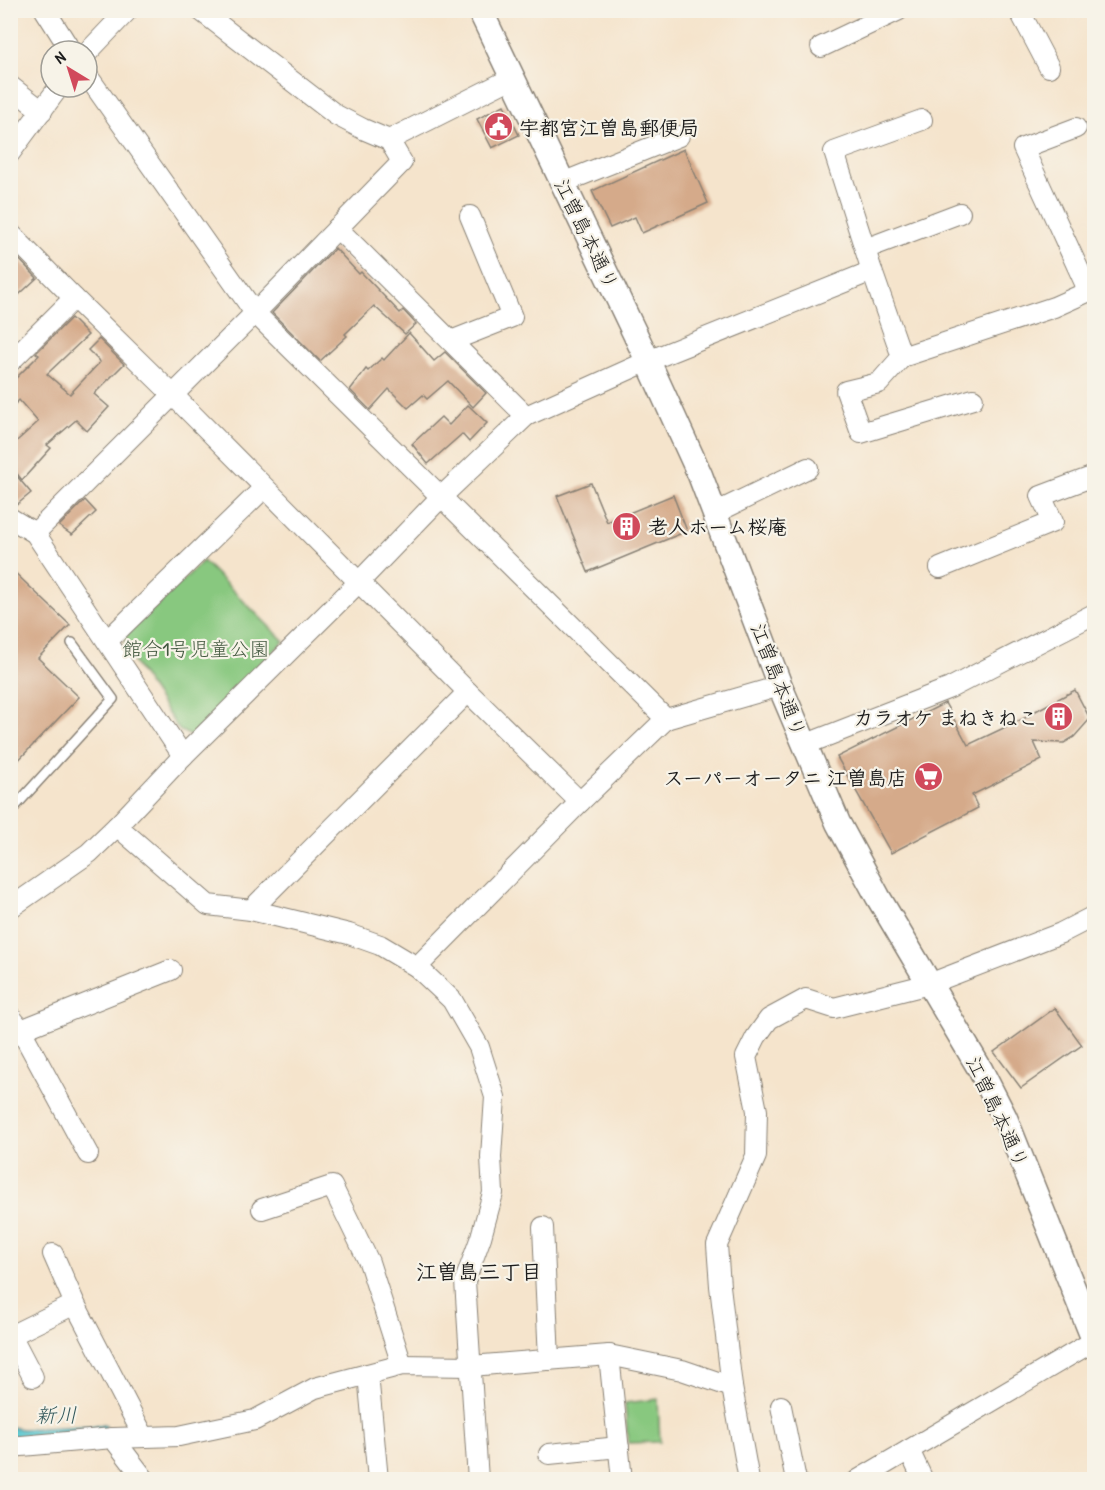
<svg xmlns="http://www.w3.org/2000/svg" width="1105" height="1490" font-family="'Patrick Hand','Klee One',sans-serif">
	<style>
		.green { fill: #88c87f; stroke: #52724e; stroke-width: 1.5 }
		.water { fill: #5ac7d0; stroke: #3b7276; stroke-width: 1.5 }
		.building { fill: #d5aa8a }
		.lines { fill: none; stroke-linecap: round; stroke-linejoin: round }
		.service-casing { stroke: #888074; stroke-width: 12 }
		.minor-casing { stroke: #888074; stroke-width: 22 }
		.tertiary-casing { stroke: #888074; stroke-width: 27 }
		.service { stroke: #fff; stroke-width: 9 }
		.minor { stroke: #fff; stroke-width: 20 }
		.tertiary { stroke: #fff; stroke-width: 24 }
		.labels { text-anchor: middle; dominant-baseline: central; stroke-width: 4.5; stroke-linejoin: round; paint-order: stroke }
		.poi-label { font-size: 20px; font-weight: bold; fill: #1c1c1c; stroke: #f7f3e8; text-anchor: start }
		.street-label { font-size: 20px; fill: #1c1c1c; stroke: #f7f3e8 }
		.park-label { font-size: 20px; fill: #42583f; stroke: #f7f3e8 }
		.neighbourhood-label { font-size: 21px; font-weight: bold; fill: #1c1c1c; stroke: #f7f3e8 }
		.water-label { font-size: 21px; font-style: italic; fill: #32585b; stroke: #f7f3e8 }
	</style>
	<rect width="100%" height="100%" fill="#f7f3e8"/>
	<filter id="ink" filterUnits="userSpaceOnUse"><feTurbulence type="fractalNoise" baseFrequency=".0167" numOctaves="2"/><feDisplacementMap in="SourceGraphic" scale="12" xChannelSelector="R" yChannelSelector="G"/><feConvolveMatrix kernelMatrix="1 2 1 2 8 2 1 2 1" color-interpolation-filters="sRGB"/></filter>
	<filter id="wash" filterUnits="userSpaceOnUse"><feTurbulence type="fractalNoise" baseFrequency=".008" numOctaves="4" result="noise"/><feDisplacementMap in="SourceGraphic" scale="24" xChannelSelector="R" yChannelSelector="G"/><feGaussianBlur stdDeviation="1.35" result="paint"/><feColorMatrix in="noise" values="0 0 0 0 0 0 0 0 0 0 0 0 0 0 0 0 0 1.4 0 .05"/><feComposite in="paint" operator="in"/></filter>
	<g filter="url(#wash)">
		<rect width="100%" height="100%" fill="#f5e4cc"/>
		<g class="green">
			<path d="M 203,561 L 284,641 L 191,736 L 179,730 L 124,648 L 127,634 Z"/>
			<path d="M 658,1399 L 660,1442 L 628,1443 L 625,1403 Z"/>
		</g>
		<path class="water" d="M 106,1425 L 105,1434 L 16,1437 L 11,1436 L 10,1427 L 22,1429 Z"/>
		<g id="blocks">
			<g class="building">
				<path d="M 504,105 L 519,135 L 492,148 L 477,119 Z"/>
				<path d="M 684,149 L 708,203 L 642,233 L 635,217 L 610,228 L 592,191 Z"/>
				<path d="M 335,248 L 359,274 L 361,272 L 400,313 L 403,310 L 416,324 L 405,334 L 374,306 L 345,334 L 347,336 L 320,361 L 272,313 Z"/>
				<path d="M 17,257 L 37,278 L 10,303 L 10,264 Z"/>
				<path d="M 71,318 L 88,335 L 47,374 L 70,394 L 100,362 L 88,350 L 99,339 L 124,364 L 94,394 L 109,407 L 87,431 L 76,420 L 47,445 L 51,448 L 22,480 L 10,465 L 10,447 L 38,422 L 19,400 L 10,409 L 10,384 L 39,355 L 36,353 Z"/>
				<path d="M 409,333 L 434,361 L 445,352 L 486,393 L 473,407 L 448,381 L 427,399 L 423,395 L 408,408 L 389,389 L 370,410 L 350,390 L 366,369 L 368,371 L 382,358 L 384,360 Z"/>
				<path d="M 468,405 L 487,423 L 469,442 L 462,434 L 428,464 L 412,444 L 441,417 L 449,425 Z"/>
				<path d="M 10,468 L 31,493 L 14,507 L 10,506 Z"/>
				<path d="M 591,483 L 607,522 L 673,495 L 687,531 L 588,572 L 557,496 Z"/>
				<path d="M 85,500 L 96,512 L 72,535 L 59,526 Z"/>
				<path d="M 10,568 L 70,625 L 38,658 L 79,697 L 10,769 Z"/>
				<path d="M 1075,690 L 1090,719 L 1074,737 L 1064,743 L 1034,742 L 1042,760 L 972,795 L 978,808 L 891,853 L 837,757 L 945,703 L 968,745 L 1029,716 L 1028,715 Z"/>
				<path d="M 1055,1008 L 1082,1045 L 1021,1088 L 994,1052 Z"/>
			</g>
		</g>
	</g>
	<g filter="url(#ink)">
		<use href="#blocks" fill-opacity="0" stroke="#888074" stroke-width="1.5"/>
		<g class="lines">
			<defs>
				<path id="service" d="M 10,812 L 113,699 L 72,643"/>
				<g id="minor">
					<path d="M 45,10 L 71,51"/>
					<path d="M 1019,10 L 1049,67"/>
					<path d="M 821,47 L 899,10"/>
					<path d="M 87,53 L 128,10"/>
					<path d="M 87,75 L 255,313 L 666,719"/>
					<path d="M 10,86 L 42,111"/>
					<path d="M 1076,128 L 1023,148 L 1089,292"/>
					<path d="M 389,140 L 512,78"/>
					<path d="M 10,153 L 59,87"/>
					<path d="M 562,183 L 679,136"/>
					<path d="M 337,228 L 526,416"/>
					<path d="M 10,233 L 74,298 L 172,394 L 468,692 L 580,802"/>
					<path d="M 865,249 L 960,213"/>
					<path d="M 872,271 L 834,152 L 922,120"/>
					<path d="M 451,341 L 512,317 L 470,216"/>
					<path d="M 902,357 L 879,383 L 846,391 L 861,433 L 973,399"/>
					<path d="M 10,362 L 74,298"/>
					<path d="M 715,513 L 808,468"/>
					<path d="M 10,518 L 35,533 L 183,756"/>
					<path d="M 35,533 L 255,313 L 402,162 L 389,140 L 363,129 L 336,115 L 200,10"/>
					<path d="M 940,568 L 1053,522 L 1041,496 L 1094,476"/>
					<path d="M 107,641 L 264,488"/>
					<path d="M 804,745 L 950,688 L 1094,614"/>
					<path d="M 117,826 L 208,905 L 251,910 L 349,934 L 380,945 L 417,967 L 452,1000 L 479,1047 L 495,1097 L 491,1157 L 493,1193 L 481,1237 L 465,1281 L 478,1480"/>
					<path d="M 10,908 L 89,853 L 117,826 L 183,756 L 359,582 L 440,498 L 526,416 L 648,361 L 872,271 L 902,357 L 1054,307 L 1094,289"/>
					<path d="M 251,910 L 468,692"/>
					<path d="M 417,967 L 580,802 L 666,719 L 780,686"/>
					<path d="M 10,1016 L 21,1030 L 88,1154"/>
					<path d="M 21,1030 L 171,970"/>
					<path d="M 262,1209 L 332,1186 L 369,1262 L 402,1365"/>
					<path d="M 543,1227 L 549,1360"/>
					<path d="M 53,1254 L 75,1304 L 144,1437"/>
					<path d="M 10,1333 L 33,1377"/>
					<path d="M 12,1335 L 75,1304"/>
					<path d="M 609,1355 L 622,1480"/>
					<path d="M 368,1374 L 378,1480"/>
					<path d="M 781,1406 L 796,1480"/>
					<path d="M 113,1438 L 145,1480"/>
					<path d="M 10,1447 L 113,1438 L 179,1436 L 255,1420 L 315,1388 L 402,1365 L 471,1366 L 609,1355 L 682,1370 L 732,1387"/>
					<path d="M 909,1450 L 923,1480"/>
					<path d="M 549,1454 L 619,1447"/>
					<path d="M 749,1480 L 732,1387 L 720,1286 L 717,1245 L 756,1156 L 757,1111 L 746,1057 L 756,1037 L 769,1019 L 806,999 L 834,1008 L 929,984 L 1061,933 L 1094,916"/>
					<path d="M 858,1480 L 1094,1341"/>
				</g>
				<path id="tertiary" d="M 480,10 L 648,361 L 700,475 L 780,686 L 838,823 L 878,897 L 980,1069 L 1005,1118 L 1094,1340"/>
			</defs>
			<use href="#service" class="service-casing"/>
			<use href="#minor" class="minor-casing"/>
			<use href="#tertiary" class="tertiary-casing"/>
			<use href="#service" class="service"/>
			<use href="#minor" class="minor"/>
			<use href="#tertiary" class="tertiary"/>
		</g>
	</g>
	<defs>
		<symbol id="civic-disc" viewBox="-11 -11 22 22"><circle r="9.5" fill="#d1495b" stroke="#f7f3e8"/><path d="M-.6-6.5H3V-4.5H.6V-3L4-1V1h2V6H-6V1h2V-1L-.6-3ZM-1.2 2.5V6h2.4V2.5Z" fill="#fff"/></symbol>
		<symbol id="building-disc" viewBox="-11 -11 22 22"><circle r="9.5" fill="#d1495b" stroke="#f7f3e8"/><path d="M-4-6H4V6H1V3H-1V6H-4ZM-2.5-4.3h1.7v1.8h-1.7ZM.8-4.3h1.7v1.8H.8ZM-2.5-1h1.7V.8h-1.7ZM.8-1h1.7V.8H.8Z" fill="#fff"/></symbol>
		<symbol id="supermarket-disc" viewBox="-11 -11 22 22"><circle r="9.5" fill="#d1495b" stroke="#f7f3e8"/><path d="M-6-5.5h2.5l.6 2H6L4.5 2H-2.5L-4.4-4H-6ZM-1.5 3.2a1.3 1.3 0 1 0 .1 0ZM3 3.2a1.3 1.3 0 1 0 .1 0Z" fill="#fff"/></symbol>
	</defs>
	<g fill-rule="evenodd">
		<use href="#civic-disc" x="482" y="110" width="33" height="33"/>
		<use href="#building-disc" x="610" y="510" width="33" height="33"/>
		<use href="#building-disc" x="1042" y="700" width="33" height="33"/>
		<use href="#supermarket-disc" x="912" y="760" width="33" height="33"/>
	</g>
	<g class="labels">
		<g class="poi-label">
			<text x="519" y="127">宇都宮江曽島郵便局</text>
			<text x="648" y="526">老人ホーム桜庵</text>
			<text x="1038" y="717" text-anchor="end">カラオケ まねきねこ</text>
			<text x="907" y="777" text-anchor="end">スーパーオータニ 江曽島店</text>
		</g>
		<g class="street-label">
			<text transform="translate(587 234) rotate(64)">江曽島本通り</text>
			<text transform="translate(779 680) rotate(69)">江曽島本通り</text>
			<text transform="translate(998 1112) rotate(65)">江曽島本通り</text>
		</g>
		<g class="park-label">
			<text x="196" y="648">館合1号児童公園</text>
		</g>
		<g class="neighbourhood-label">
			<text x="479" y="1271">江曽島三丁目</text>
		</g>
		<g class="water-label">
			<text transform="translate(56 1415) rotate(-1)">新川</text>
		</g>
	</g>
	<rect width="1105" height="1490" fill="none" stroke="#f7f3e8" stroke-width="36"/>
	<g transform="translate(69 69) rotate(322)"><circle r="28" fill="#f7f3e8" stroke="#9f9d96" stroke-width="1.5"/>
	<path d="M0-4.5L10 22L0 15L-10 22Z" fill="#d1495b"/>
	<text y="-9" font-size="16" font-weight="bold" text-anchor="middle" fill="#1c1c1c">N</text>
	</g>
</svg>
